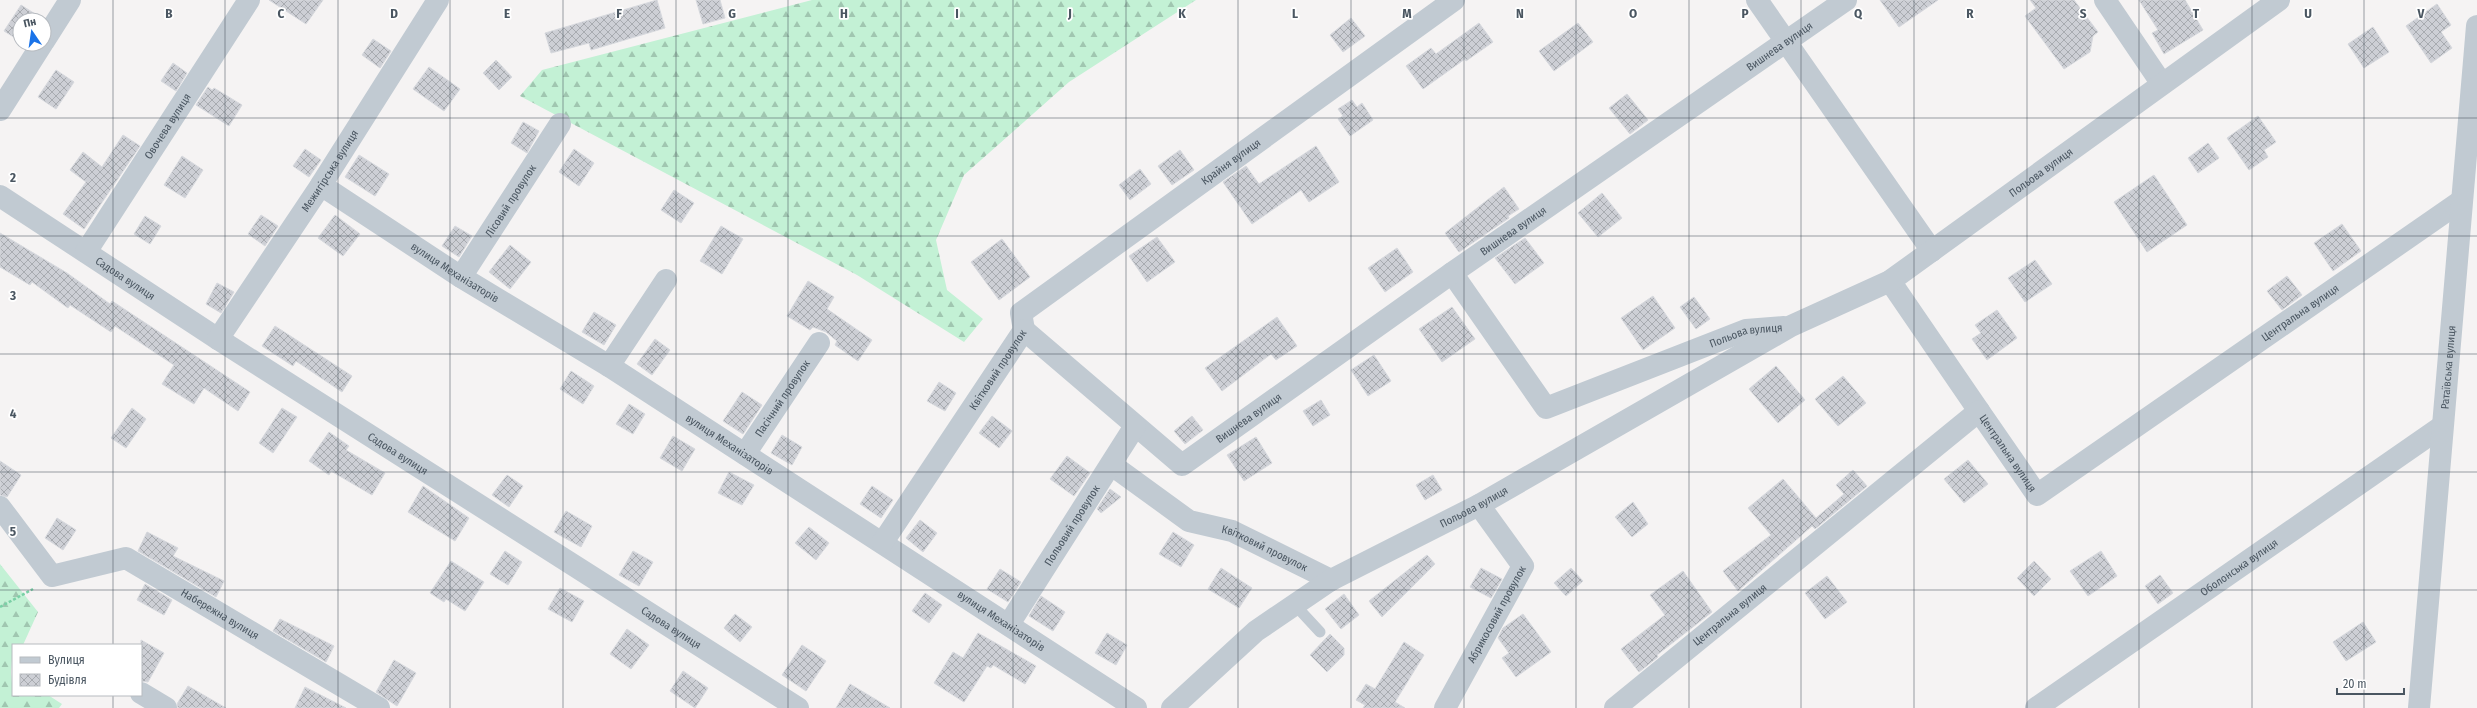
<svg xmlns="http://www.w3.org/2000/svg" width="2477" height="708" font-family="'Fira Sans Condensed',sans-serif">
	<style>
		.forest { fill: url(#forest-firs) }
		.building { fill: url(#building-cross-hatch); stroke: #d7d9de }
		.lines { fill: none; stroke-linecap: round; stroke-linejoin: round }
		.path { stroke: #7ad0a6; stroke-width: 2.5; stroke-dasharray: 3 2; stroke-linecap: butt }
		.service { stroke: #c1cad2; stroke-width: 11 }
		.minor { stroke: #c1cad2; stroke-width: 22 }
		.grid { fill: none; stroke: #4a5661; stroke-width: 1; stroke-opacity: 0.55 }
		.labels { text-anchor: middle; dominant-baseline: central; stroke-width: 3.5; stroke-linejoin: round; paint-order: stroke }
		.street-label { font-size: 11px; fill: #4a5661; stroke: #fff }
		.grid-label { font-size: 13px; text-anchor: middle; font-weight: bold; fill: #4a5661; stroke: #fff; stroke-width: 3.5; stroke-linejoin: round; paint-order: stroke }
	</style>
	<defs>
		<pattern id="forest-firs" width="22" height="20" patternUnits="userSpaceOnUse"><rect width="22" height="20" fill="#c3f1d5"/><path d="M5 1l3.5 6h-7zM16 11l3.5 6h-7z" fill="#a0c6b0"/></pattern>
		<pattern id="building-cross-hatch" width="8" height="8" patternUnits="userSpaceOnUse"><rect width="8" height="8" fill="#cdcfd5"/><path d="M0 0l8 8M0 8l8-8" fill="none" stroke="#a8abb0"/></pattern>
	</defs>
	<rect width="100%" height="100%" fill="#f5f3f3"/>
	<g class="forest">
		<path d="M 812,0 L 1196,0 L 1069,82 L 964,175 L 936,240 L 947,290 L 983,319 L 964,342 L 857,275 L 520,96 L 542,70 Z"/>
		<path d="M 0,564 L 38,612 L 23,645 L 13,645 L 11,672 L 13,695 L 48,695 L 62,704 L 59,708 L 0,708 Z"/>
	</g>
	<g class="building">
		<path d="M 269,0 L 323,0 L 306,24 Z"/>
		<path d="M 657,0 L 665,28 L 591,50 L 589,43 L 551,53 L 545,33 Z"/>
		<path d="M 696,0 L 720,0 L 725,18 L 703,24 Z"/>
		<path d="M 1880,0 L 1938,0 L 1899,27 Z"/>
		<path d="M 2030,0 L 2074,0 L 2098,32 L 2093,36 L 2090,52 L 2064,69 L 2025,16 L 2036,8 Z"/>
		<path d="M 2139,0 L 2185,0 L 2203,30 L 2164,54 L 2152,33 L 2158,30 Z"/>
		<path d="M 2437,4 L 2451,25 L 2441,32 L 2452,48 L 2431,63 L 2406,26 Z"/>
		<path d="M 21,5 L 43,19 L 20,20 L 20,41 L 4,31 Z"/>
		<path d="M 1351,18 L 1365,36 L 1343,52 L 1330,35 Z"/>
		<path d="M 1479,23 L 1493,42 L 1466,61 L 1465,59 L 1423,89 L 1406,66 L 1431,48 L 1436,54 Z"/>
		<path d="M 1578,23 L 1593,42 L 1554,71 L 1539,51 Z"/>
		<path d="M 2373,27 L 2389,52 L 2364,68 L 2348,44 Z"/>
		<path d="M 373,39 L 391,51 L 380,68 L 362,55 Z"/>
		<path d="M 496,60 L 512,77 L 499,90 L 483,73 Z"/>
		<path d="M 173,63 L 187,73 L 176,91 L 161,81 Z"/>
		<path d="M 429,67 L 460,89 L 444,111 L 413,89 Z"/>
		<path d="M 56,70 L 74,82 L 56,109 L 38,97 Z"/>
		<path d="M 208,87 L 212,90 L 214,88 L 242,105 L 229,126 L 196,105 Z"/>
		<path d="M 1627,94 L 1648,120 L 1630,134 L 1609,108 Z"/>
		<path d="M 1352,100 L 1357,107 L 1362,103 L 1373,120 L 1350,136 L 1338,119 L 1343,116 L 1338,109 Z"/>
		<path d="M 2258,116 L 2276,142 L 2264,150 L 2268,157 L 2249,170 L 2227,138 Z"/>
		<path d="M 523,122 L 539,131 L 527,153 L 511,143 Z"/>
		<path d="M 123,135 L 140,146 L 84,229 L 63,214 L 86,182 L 70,170 L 83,152 L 102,167 Z"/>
		<path d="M 2208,143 L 2219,158 L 2198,173 L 2188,158 Z"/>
		<path d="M 1316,146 L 1339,182 L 1309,202 L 1301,190 L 1252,224 L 1223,182 L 1246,166 L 1259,184 Z"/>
		<path d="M 305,149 L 321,160 L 309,177 L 293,166 Z"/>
		<path d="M 574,149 L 594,163 L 579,186 L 559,172 Z"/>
		<path d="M 1180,150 L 1194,170 L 1172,185 L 1158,166 Z"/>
		<path d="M 359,155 L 389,174 L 375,196 L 345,177 Z"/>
		<path d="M 182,156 L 203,170 L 185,198 L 164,185 Z"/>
		<path d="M 1140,169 L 1151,184 L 1130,200 L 1119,185 Z"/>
		<path d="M 2154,175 L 2187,225 L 2147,252 L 2114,202 Z"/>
		<path d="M 1504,187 L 1519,209 L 1508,216 L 1509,218 L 1459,252 L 1445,233 Z"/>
		<path d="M 674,190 L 694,203 L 681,223 L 661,210 Z"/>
		<path d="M 1602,193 L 1622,218 L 1598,237 L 1578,213 Z"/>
		<path d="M 261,215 L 278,226 L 265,246 L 248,234 Z"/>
		<path d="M 335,215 L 360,234 L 343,256 L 318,238 Z"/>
		<path d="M 145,216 L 161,226 L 150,244 L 134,234 Z"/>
		<path d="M 2342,224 L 2361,251 L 2333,271 L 2314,243 Z"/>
		<path d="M 455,226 L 472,236 L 459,257 L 442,246 Z"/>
		<path d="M 721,226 L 743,239 L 722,274 L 700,261 Z"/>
		<path d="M 0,233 L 67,273 L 110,304 L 112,301 L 250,392 L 238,411 L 204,388 L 194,404 L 162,384 L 174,365 L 115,326 L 111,332 L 70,305 L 68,308 L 32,282 L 30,285 L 0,267 Z"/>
		<path d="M 1157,237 L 1175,262 L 1147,282 L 1129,256 Z"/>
		<path d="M 1525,238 L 1544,263 L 1515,284 L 1495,258 Z"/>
		<path d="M 1002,239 L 1030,277 L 999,300 L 971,262 Z"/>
		<path d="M 510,245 L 531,262 L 510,289 L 489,272 Z"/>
		<path d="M 1397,248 L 1413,272 L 1385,292 L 1368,268 Z"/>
		<path d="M 2035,260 L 2052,284 L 2025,302 L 2008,278 Z"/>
		<path d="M 2287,276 L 2302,295 L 2282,310 L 2267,291 Z"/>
		<path d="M 808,281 L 834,297 L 827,309 L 872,340 L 858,361 L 835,345 L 837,341 L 826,332 L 813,327 L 810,330 L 787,316 Z"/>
		<path d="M 217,283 L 234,292 L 221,313 L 206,304 Z"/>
		<path d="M 1653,296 L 1675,328 L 1643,350 L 1621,318 Z"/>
		<path d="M 1694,297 L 1710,319 L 1696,329 L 1680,307 Z"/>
		<path d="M 1452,307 L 1475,339 L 1442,362 L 1419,329 Z"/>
		<path d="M 1997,310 L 2017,338 L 1987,360 L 1972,339 L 1981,333 L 1975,325 Z"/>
		<path d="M 594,312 L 616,325 L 604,345 L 582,332 Z"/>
		<path d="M 1277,317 L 1297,346 L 1276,360 L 1271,354 L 1222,391 L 1205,368 Z"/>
		<path d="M 275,326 L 352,376 L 342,392 L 296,361 L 293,366 L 262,346 Z"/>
		<path d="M 655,339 L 670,350 L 652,375 L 637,364 Z"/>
		<path d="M 1374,355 L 1391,381 L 1368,396 L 1351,370 Z"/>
		<path d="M 1776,366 L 1805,400 L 1778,423 L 1749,389 Z"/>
		<path d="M 571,371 L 594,386 L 583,404 L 560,389 Z"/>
		<path d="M 1843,376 L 1866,403 L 1838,426 L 1815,399 Z"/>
		<path d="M 939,382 L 956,393 L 945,411 L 927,401 Z"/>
		<path d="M 742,392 L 762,405 L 743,434 L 723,421 Z"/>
		<path d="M 1321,400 L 1330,415 L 1313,426 L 1303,411 Z"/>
		<path d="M 629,404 L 645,414 L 633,434 L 616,424 Z"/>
		<path d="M 132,408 L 146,419 L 126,448 L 111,438 Z"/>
		<path d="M 282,408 L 297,417 L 273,453 L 259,443 Z"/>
		<path d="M 992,416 L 1012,431 L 999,448 L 979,433 Z"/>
		<path d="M 1192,416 L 1203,430 L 1185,444 L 1174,431 Z"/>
		<path d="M 329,432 L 349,446 L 346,450 L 385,473 L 372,495 L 331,471 L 329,475 L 309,461 Z"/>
		<path d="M 782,435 L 802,447 L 792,465 L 771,453 Z"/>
		<path d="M 673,436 L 695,449 L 682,471 L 660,458 Z"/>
		<path d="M 1256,437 L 1272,463 L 1244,481 L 1227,455 Z"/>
		<path d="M 1067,456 L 1090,473 L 1074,496 L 1050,479 Z"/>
		<path d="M 1968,460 L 1988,484 L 1964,503 L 1944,479 Z"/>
		<path d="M 0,461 L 21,475 L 7,497 L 0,495 Z"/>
		<path d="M 1853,470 L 1867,486 L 1815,529 L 1812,526 L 1738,591 L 1723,571 L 1771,535 L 1748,508 L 1783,479 L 1816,518 L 1844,494 L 1836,485 Z"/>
		<path d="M 729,472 L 754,485 L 742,505 L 718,493 Z"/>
		<path d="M 507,475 L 523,486 L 509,507 L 492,495 Z"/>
		<path d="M 1433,475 L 1442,490 L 1425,500 L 1416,485 Z"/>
		<path d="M 423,486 L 469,518 L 455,541 L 408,512 Z"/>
		<path d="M 872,486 L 893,500 L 881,518 L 860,504 Z"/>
		<path d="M 1110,489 L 1121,497 L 1101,513 L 1097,509 Z"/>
		<path d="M 1633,502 L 1648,524 L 1632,537 L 1615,517 Z"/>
		<path d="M 566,511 L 592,526 L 581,547 L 554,532 Z"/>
		<path d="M 57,518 L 76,530 L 63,550 L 45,538 Z"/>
		<path d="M 920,520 L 937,533 L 923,552 L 906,538 Z"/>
		<path d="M 809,527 L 829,543 L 816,560 L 795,543 Z"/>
		<path d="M 147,532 L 178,548 L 173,556 L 224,581 L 216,597 L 138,551 Z"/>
		<path d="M 1173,532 L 1194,545 L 1181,567 L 1159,554 Z"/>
		<path d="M 505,551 L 522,562 L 508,585 L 490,574 Z"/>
		<path d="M 633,551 L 653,562 L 639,586 L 619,575 Z"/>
		<path d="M 2101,551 L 2117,576 L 2088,596 L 2070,571 Z"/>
		<path d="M 1427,555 L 1435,564 L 1382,617 L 1369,601 Z"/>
		<path d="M 451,561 L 484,582 L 465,611 L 446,599 L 444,602 L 430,593 Z"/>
		<path d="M 2034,561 L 2051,579 L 2034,596 L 2017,578 Z"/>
		<path d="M 1221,568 L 1252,588 L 1239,608 L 1208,589 Z"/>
		<path d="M 1481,568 L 1502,579 L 1491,598 L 1470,587 Z"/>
		<path d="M 1571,568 L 1583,581 L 1566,596 L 1554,583 Z"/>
		<path d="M 1000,569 L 1021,582 L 1008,602 L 987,589 Z"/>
		<path d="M 1683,571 L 1712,612 L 1657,655 L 1658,657 L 1639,672 L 1621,649 L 1665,615 L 1650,595 Z"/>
		<path d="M 2160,575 L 2173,593 L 2158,604 L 2145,586 Z"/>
		<path d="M 1827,576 L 1847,602 L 1825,619 L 1805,593 Z"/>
		<path d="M 145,584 L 172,600 L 164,615 L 137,600 Z"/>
		<path d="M 560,588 L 584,601 L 572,622 L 548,609 Z"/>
		<path d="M 925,593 L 942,605 L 929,623 L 912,611 Z"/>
		<path d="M 1344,594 L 1359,615 L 1341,629 L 1325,609 Z"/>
		<path d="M 1041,596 L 1065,612 L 1053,631 L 1029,616 Z"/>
		<path d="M 735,614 L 752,627 L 740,642 L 724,628 Z"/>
		<path d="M 1523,614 L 1551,652 L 1516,677 L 1502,658 L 1509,653 L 1498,638 L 1503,628 Z"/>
		<path d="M 280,619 L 334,646 L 326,662 L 273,631 Z"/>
		<path d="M 2363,622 L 2376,642 L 2346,661 L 2333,642 Z"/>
		<path d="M 627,629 L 649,645 L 631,669 L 610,654 Z"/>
		<path d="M 978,633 L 1036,666 L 1025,684 L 993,665 L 991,668 L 987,666 L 964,702 L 934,683 L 953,652 L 963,658 Z"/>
		<path d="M 1107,633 L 1127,645 L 1116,665 L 1095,653 Z"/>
		<path d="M 1330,634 L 1344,648 L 1344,655 L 1327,672 L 1310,655 Z"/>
		<path d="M 141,640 L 164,653 L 148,682 L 141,681 Z"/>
		<path d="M 1404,642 L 1424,655 L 1395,702 L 1405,708 L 1363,708 L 1365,705 L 1356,700 L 1366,684 L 1375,689 Z"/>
		<path d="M 802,645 L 826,661 L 806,691 L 782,675 Z"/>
		<path d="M 394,660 L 416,673 L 397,706 L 376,692 Z"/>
		<path d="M 683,671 L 708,688 L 695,708 L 670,691 Z"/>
		<path d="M 850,684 L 890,708 L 836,708 Z"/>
		<path d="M 188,686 L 226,708 L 178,708 L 177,704 Z"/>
		<path d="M 305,687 L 346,708 L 295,708 Z"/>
	</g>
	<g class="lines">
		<path class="path" d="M 0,607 L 33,589"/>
		<path class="service" d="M 1295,605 L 1320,632"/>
		<g class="minor">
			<path d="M 1757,0 L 1932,251"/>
			<path d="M 2105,0 L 2162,84"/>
			<path d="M 44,41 L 70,0"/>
			<path d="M 0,110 L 42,44"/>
			<path id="s1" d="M 321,185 L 461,277 L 609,366 L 1136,708"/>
			<path id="s2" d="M 0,196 L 218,339 L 798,708"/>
			<path id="s3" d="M 86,252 L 249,0"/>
			<path id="s4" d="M 1452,273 L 1546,408 L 1746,330 L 1784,327"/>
			<path id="s5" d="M 461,277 L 560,124"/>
			<path d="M 1890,281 L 1979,411"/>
			<path id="s6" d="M 1024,330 L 1021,313 L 1454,0"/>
			<path id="s7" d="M 218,339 L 321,185 L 438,0"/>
			<path d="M 609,366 L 666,280"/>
			<path id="s8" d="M 745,454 L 819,343"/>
			<path id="s9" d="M 1116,468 L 1189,521 L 1232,531 L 1331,580"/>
			<path id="s10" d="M 0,507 L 52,576 L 126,558 L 379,708"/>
			<path id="s11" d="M 883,542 L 1024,330 L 1182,465 L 1452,273 L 1846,0"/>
			<path id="s12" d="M 1009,624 L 1135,426"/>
			<path d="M 141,693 L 166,708"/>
			<path id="s13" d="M 1172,708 L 1256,631 L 1331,580 L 1479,505 L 1791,326 L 1890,281 L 2279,0"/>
			<path id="s14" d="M 1445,708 L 1523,566 L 1479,505"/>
			<path id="s15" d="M 1615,708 L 1979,411 L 2037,495 L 2461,201"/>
			<path id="s16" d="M 2036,708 L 2441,427"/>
			<path id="s17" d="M 2419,708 L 2477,26"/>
		</g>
	</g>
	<path class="grid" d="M 113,0 L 113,645M 225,0 L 225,708M 338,0 L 338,708M 450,0 L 450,708M 563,0 L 563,708M 676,0 L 676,708M 788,0 L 788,708M 901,0 L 901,708M 1013,0 L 1013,708M 1126,0 L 1126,708M 1238,0 L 1238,708M 1351,0 L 1351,708M 1464,0 L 1464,708M 1576,0 L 1576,708M 1689,0 L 1689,708M 1801,0 L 1801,708M 1914,0 L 1914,708M 2027,0 L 2027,708M 2139,0 L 2139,708M 2252,0 L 2252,708M 2364,0 L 2364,708M 0,118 L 2477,118M 0,236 L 2477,236M 0,354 L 2477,354M 0,472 L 2477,472M 0,590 L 2477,590M 113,695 L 113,708"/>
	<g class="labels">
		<g class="street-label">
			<text stroke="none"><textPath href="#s11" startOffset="1192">Вишнева вулиця</textPath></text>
			<text stroke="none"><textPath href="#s3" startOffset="150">Овочева вулиця</textPath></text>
			<text stroke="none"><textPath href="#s6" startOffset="276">Крайня вулиця</textPath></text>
			<text stroke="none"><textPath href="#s7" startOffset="202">Межигірська вулиця</textPath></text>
			<text stroke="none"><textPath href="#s13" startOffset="1025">Польова вулиця</textPath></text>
			<text stroke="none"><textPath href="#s5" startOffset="91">Лісовий провулок</textPath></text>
			<text stroke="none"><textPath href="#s11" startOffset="868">Вишнева вулиця</textPath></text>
			<text stroke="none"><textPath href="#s1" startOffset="160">вулиця Механізаторів</textPath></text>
			<text stroke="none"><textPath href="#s2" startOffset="150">Садова вулиця</textPath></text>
			<text stroke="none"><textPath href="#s15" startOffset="892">Центральна вулиця</textPath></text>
			<text stroke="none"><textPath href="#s4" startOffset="378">Польова вулиця</textPath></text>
			<text stroke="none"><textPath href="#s17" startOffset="342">Ратаївська вулиця</textPath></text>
			<text stroke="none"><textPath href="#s11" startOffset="207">Квітковий провулок</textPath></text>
			<text stroke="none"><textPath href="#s8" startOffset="67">Пасічний провулок</textPath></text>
			<text stroke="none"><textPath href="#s11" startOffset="544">Вишнева вулиця</textPath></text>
			<text stroke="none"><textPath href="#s1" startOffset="484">вулиця Механізаторів</textPath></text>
			<text stroke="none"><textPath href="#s15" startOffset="521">Центральна вулиця</textPath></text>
			<text stroke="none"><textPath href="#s2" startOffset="474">Садова вулиця</textPath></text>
			<text stroke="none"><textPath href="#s13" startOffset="365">Польова вулиця</textPath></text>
			<text stroke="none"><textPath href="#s12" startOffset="117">Польовий провулок</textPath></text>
			<text stroke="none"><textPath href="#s9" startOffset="171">Квітковий провулок</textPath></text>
			<text stroke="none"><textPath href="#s16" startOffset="247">Оболонська вулиця</textPath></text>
			<text stroke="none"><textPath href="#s10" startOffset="272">Набережна вулиця</textPath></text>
			<text stroke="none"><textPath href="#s14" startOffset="107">Абрикосовий провулок</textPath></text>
			<text stroke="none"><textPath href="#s15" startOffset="148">Центральна вулиця</textPath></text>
			<text stroke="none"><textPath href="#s1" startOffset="808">вулиця Механізаторів</textPath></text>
			<text stroke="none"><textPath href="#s2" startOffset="798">Садова вулиця</textPath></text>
		</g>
	</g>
	<g class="grid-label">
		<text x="169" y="18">B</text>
		<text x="281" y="18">C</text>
		<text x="394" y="18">D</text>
		<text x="507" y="18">E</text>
		<text x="619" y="18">F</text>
		<text x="732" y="18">G</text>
		<text x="844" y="18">H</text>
		<text x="957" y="18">I</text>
		<text x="1070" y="18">J</text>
		<text x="1182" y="18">K</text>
		<text x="1295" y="18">L</text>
		<text x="1407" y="18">M</text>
		<text x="1520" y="18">N</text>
		<text x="1633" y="18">O</text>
		<text x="1745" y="18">P</text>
		<text x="1858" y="18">Q</text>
		<text x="1970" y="18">R</text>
		<text x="2083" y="18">S</text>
		<text x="2196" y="18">T</text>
		<text x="2308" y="18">U</text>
		<text x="2421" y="18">V</text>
		<text x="13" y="182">2</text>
		<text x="13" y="300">3</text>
		<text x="13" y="418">4</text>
		<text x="13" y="536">5</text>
	</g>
	<rect x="12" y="644" width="130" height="52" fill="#ffffff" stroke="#b7bbc0"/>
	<rect x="20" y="657" width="20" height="6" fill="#c1cad2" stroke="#b7bbc0"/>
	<text x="48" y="664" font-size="12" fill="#4a5661">Вулиця</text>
	<rect x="20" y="674" width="20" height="12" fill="url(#building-cross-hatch)" stroke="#b7bbc0"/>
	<text x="48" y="684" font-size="12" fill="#4a5661">Будівля</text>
	<g transform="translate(32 32) rotate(347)"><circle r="19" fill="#ffffff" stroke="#b7bbc0"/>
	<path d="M0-3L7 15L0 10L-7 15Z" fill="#1a73e8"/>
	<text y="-6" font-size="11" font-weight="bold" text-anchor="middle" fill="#4a5661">Пн</text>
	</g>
	<path d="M2337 688v6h67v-6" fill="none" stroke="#4a5661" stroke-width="2"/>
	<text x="2343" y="688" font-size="12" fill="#4a5661" stroke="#ffffff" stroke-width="3" paint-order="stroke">20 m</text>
</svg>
